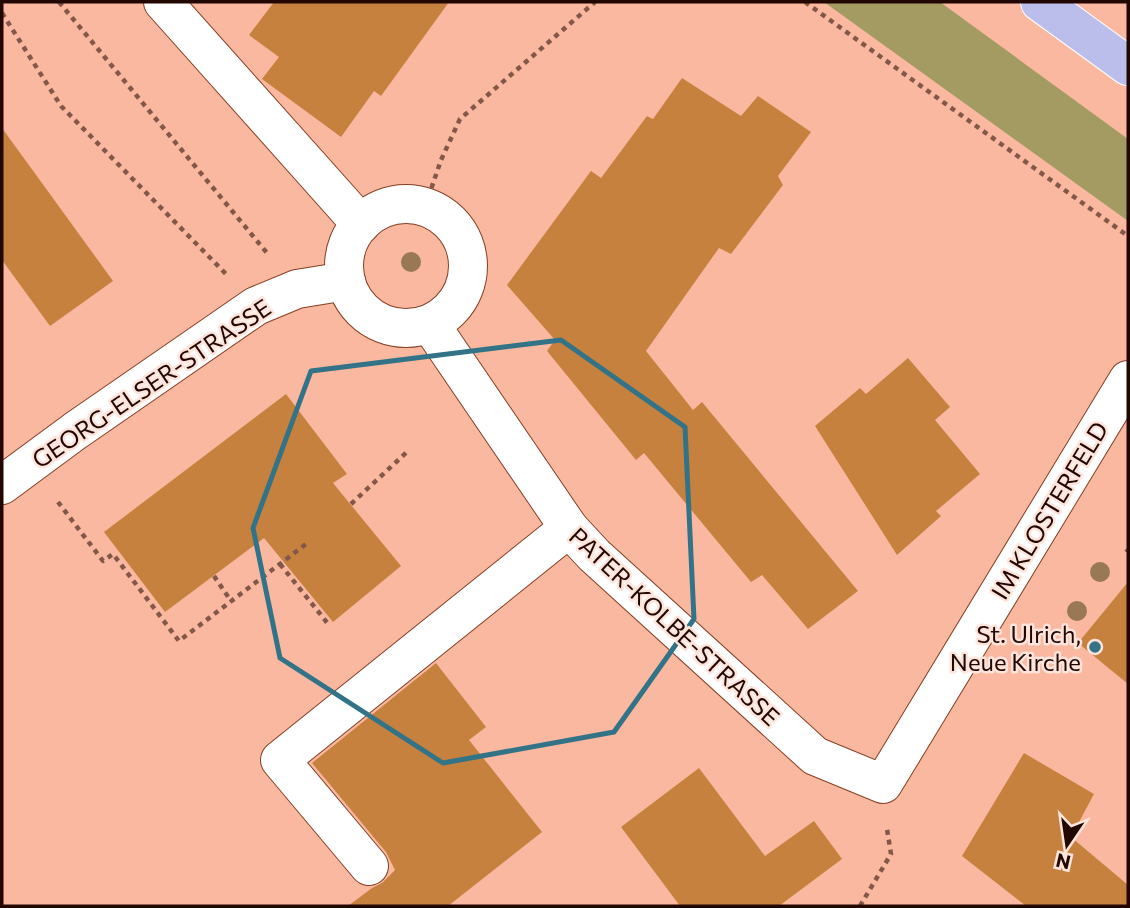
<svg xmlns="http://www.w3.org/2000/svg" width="1130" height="908" font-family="Commissioner,sans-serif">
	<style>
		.green { fill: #a39b62 }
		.building { fill: #c7813f }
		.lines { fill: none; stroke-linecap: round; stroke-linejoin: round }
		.minor-casing { stroke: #853f24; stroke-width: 40 }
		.major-casing { stroke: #fff; stroke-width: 40 }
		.path { stroke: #845849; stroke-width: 4.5; stroke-dasharray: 5 5; stroke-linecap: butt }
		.minor { stroke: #fff; stroke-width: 38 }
		.major { stroke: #bbbdeb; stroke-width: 38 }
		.tree { fill: #997856 }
		.marked { fill: none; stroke: #337387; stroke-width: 5; stroke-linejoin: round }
		.poi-dot { fill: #337387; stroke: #fee4db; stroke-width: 2.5 }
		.labels { text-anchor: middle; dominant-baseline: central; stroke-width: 5; stroke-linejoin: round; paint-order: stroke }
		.street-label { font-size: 24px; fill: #220700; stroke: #fee4db }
		.poi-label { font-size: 24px; fill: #220700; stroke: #fee4db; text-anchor: end }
	</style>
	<rect width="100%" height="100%" fill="#fab8a0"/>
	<path class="green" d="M 824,2 L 940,2 L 1128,139 L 1128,221 Z"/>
	<g class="building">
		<path d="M 274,2 L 449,2 L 381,96 L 374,91 L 341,137 L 262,79 L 279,57 L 249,35 Z"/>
		<path d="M 682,78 L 741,116 L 758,96 L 811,132 L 778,176 L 783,185 L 731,254 L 719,248 L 646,351 L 693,410 L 702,402 L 858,591 L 808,629 L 762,575 L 751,582 L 644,453 L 636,460 L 547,351 L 555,340 L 507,285 L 591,171 L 601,178 L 647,116 L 653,119 Z"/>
		<path d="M 2,128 L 113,281 L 50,326 L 2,260 Z"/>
		<path d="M 908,358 L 950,407 L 935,420 L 980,474 L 936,511 L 941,516 L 897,555 L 815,426 L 860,388 L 866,394 Z"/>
		<path d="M 286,394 L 347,474 L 333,483 L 401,566 L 333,622 L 264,538 L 165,612 L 104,532 Z"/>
		<path d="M 1128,582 L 1128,684 L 1078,643 Z"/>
		<path d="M 436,663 L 486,727 L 469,740 L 542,832 L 448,906 L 348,906 L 372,888 L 382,883 L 395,870 L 386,852 L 312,763 Z"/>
		<path d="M 1024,753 L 1094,794 L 1071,837 L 1128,885 L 1128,906 L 1026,906 L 962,856 Z"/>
		<path d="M 699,768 L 765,856 L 814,821 L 842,859 L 779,906 L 680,906 L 621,827 Z"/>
	</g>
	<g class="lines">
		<defs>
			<g id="minor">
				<path d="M 163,2 L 361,224"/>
				<circle cx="406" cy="266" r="62"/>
				<path d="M 430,324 L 569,528 L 594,555 L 815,756 L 883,784 L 1128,380"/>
				<path d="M 2,485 L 75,431 L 256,306 L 297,289 L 346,281"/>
				<path d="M 369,866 L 280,760 L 569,528"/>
			</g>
			<path id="major" d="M 1040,2 L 1128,66"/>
		</defs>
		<use href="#minor" class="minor-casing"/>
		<use href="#major" class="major-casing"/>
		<g class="path">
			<path d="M 59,2 L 267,253"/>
			<path d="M 805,2 L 1128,236"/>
			<path d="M 2,13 L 61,106 L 226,274"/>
			<path d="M 425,207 L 441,160 L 460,119 L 595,2"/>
			<path d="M 58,502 L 103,561 L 113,554 L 179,641 L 306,544"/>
			<path d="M 351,504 L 408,451"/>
			<path d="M 1126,549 L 1128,551"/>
			<path d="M 280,564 L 329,625"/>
			<path d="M 214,576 L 231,601"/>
			<path d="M 860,906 L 891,854 L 887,829"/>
		</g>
		<use href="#minor" class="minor"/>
		<use href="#major" class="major"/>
	</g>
	<g class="tree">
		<circle cx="411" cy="262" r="10"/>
		<circle cx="1100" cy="572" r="10"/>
		<circle cx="1077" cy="611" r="10"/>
	</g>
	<path class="marked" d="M 561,340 L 685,427 L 694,619 L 614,732 L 443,763 L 280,658 L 253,528 L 311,371 Z"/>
	<circle class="poi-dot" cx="1095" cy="647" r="7"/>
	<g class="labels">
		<g class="street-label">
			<text transform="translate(151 383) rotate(-34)">GEORG-ELSER-STRASSE</text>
			<text transform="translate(1049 510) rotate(-59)">IM KLOSTERFELD</text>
			<text transform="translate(675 626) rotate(43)">PATER-KOLBE-STRASSE</text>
		</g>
		<g class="poi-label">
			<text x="1081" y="633">St. Ulrich,<tspan x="1081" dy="28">Neue Kirche</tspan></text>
		</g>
	</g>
	<rect width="1130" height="908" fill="none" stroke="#220700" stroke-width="7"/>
	<g transform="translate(1067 845) rotate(193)" stroke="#fee4db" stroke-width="5" paint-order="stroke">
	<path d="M0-5L12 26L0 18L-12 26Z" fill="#220700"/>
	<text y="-10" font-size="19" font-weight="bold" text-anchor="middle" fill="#220700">N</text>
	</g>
</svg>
